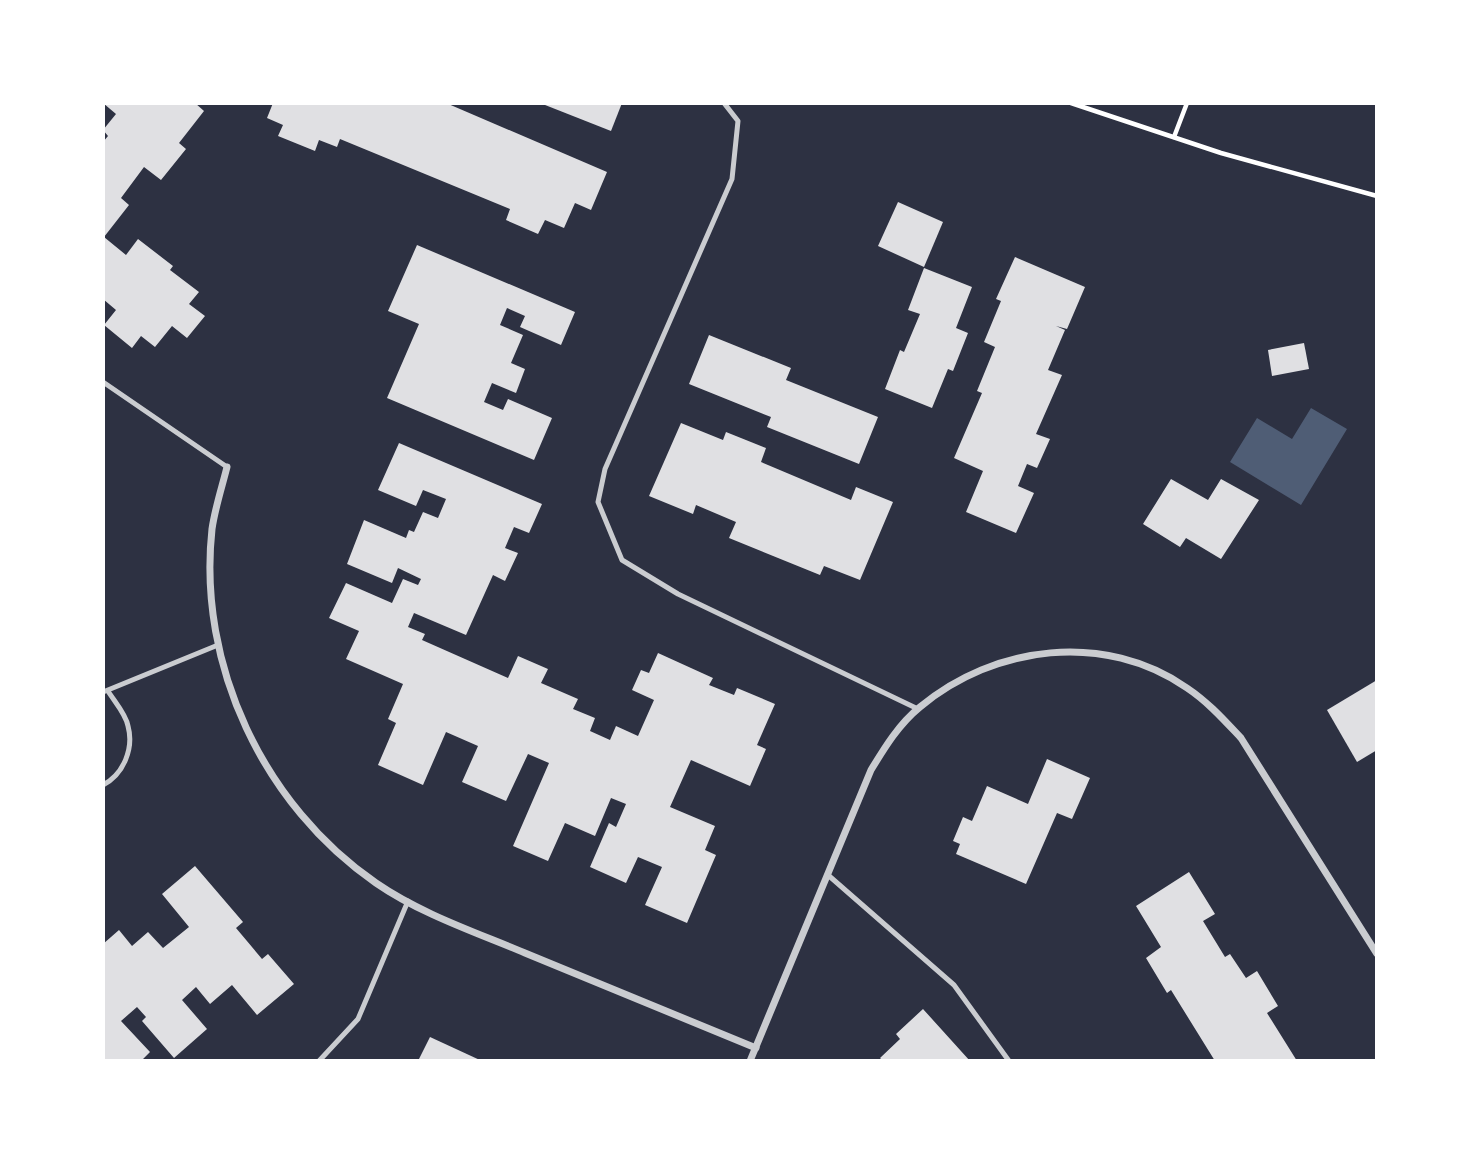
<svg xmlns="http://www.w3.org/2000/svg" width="1480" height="1164" font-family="Montserrat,sans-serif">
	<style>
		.water { fill: #4f5d75 }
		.building { fill: #e0e0e3 }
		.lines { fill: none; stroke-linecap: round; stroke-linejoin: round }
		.path { stroke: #fff; stroke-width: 4.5 }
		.service { stroke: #caccd0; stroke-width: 5 }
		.minor { stroke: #caccd0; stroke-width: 7 }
	</style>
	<rect width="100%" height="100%" fill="#2d3142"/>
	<path class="water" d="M 1311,408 L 1347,429 L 1301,505 L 1230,462 L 1257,418 L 1292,439 Z"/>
	<g class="building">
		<path d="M 103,103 L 195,103 L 204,111 L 179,143 L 186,149 L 161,180 L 144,167 L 121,198 L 129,205 L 104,237 L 126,255 L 138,239 L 173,266 L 170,270 L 199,292 L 189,304 L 205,316 L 187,338 L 172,326 L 155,347 L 141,336 L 132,348 L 104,325 L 116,310 L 103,299 L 103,142 L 108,136 L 103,130 L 116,114 Z"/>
		<path d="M 273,103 L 446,103 L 607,172 L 591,210 L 575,203 L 564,228 L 545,220 L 538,234 L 506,220 L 510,209 L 340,139 L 337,147 L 319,140 L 315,151 L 278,136 L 283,125 L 267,118 Z"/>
		<path d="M 540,103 L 622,103 L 611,131 Z"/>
		<path d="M 898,202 L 943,222 L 924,267 L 878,246 Z"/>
		<path d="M 417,245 L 575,312 L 561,345 L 520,327 L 525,316 L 507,308 L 500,325 L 523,335 L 511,363 L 525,369 L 516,393 L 492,383 L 484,402 L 503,410 L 508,399 L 552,418 L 534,460 L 387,398 L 419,324 L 388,311 Z"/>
		<path d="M 1015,257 L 1085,287 L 1067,329 L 1056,326 L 1065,330 L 1048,370 L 1062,375 L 1036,434 L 1050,439 L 1037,468 L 1027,464 L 1018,486 L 1034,493 L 1016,533 L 966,512 L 983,471 L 954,458 L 982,393 L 977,391 L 995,347 L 984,342 L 1001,301 L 996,299 Z"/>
		<path d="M 924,268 L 972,287 L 956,328 L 968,333 L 953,371 L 948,369 L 932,408 L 885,389 L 900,350 L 904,352 L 920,314 L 908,310 Z"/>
		<path d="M 709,335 L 791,368 L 786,380 L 878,417 L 859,464 L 767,427 L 771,417 L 689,384 Z"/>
		<path d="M 1304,343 L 1309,369 L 1272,376 L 1268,350 Z"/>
		<path d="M 681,423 L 723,440 L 726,432 L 766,448 L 761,462 L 851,500 L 856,487 L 893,502 L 860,580 L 824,566 L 820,575 L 729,538 L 736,522 L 696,505 L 693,514 L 649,496 Z"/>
		<path d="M 399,443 L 542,504 L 529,533 L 514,527 L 505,548 L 518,553 L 505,581 L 493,575 L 466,635 L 414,613 L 408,627 L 425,634 L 422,640 L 508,678 L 518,656 L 548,669 L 541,683 L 578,699 L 573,709 L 595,718 L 590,731 L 610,740 L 616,726 L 638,736 L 654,700 L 632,690 L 641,670 L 649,673 L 658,653 L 713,678 L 709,685 L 734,695 L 737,688 L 775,704 L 757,745 L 766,749 L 750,786 L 691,760 L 670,807 L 715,826 L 705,850 L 716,855 L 687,923 L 645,905 L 662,867 L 638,857 L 626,883 L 590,867 L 609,823 L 616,827 L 626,804 L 611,798 L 595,836 L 565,823 L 548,861 L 513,846 L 549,763 L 528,754 L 506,801 L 462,782 L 478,746 L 446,732 L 423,785 L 378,765 L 396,723 L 388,719 L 403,684 L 346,659 L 359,631 L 329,618 L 346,583 L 392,603 L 403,579 L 418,585 L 421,579 L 398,568 L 392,583 L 347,564 L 364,520 L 406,538 L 409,530 L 414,532 L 423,512 L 438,518 L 446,499 L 423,490 L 416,506 L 378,490 Z"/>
		<path d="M 1171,479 L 1208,500 L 1221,479 L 1259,500 L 1221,559 L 1186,538 L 1180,547 L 1143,524 Z"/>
		<path d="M 1377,680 L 1377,750 L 1357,762 L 1327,710 Z"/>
		<path d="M 1047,759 L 1090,778 L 1072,819 L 1057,813 L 1026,884 L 956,854 L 960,844 L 953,841 L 963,817 L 972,821 L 987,786 L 1028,804 Z"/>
		<path d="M 195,866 L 243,922 L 236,928 L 262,959 L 268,954 L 294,984 L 257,1015 L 232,985 L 210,1004 L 196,987 L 182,1000 L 207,1029 L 174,1058 L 142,1021 L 146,1017 L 137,1007 L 121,1021 L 150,1052 L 141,1061 L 103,1061 L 103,944 L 119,930 L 132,946 L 148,932 L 163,948 L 189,927 L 162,894 Z"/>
		<path d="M 1189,872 L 1215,914 L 1203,921 L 1225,957 L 1230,954 L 1246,978 L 1257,971 L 1278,1006 L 1267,1013 L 1297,1061 L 1215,1061 L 1171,990 L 1167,993 L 1146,958 L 1161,947 L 1136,906 Z"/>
		<path d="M 923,1009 L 970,1061 L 883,1061 L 880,1058 L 900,1039 L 896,1034 Z"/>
		<path d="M 430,1037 L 482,1061 L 418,1061 Z"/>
	</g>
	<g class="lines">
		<g class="path">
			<path d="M 1071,103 L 1221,153 L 1377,196"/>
			<path d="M 1174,137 L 1187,103"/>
		</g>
		<g class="service">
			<path d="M 724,103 L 738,121 L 732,179 L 605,469 L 598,502 L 622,560 L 678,594 L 918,709"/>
			<path d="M 103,382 L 227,467"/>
			<path d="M 103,692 L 218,645"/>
			<path d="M 103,785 C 124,774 134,748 128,726 C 126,714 114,701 108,691"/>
			<path d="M 828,875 L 954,985 L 1009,1061"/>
			<path d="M 319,1061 L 358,1019 L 408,901"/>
		</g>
		<g class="minor">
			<path d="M 227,467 C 222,487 215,508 212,529 C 197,665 264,806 376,883 C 421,914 475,932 525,953 C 602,985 679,1017 756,1048"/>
			<path d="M 750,1061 L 871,770 C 885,747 899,724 920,707 C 994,645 1105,631 1187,688 C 1208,702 1224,720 1241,738 L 1377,954"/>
		</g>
	</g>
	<rect width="1480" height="1164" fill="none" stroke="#ffffff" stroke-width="210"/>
</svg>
